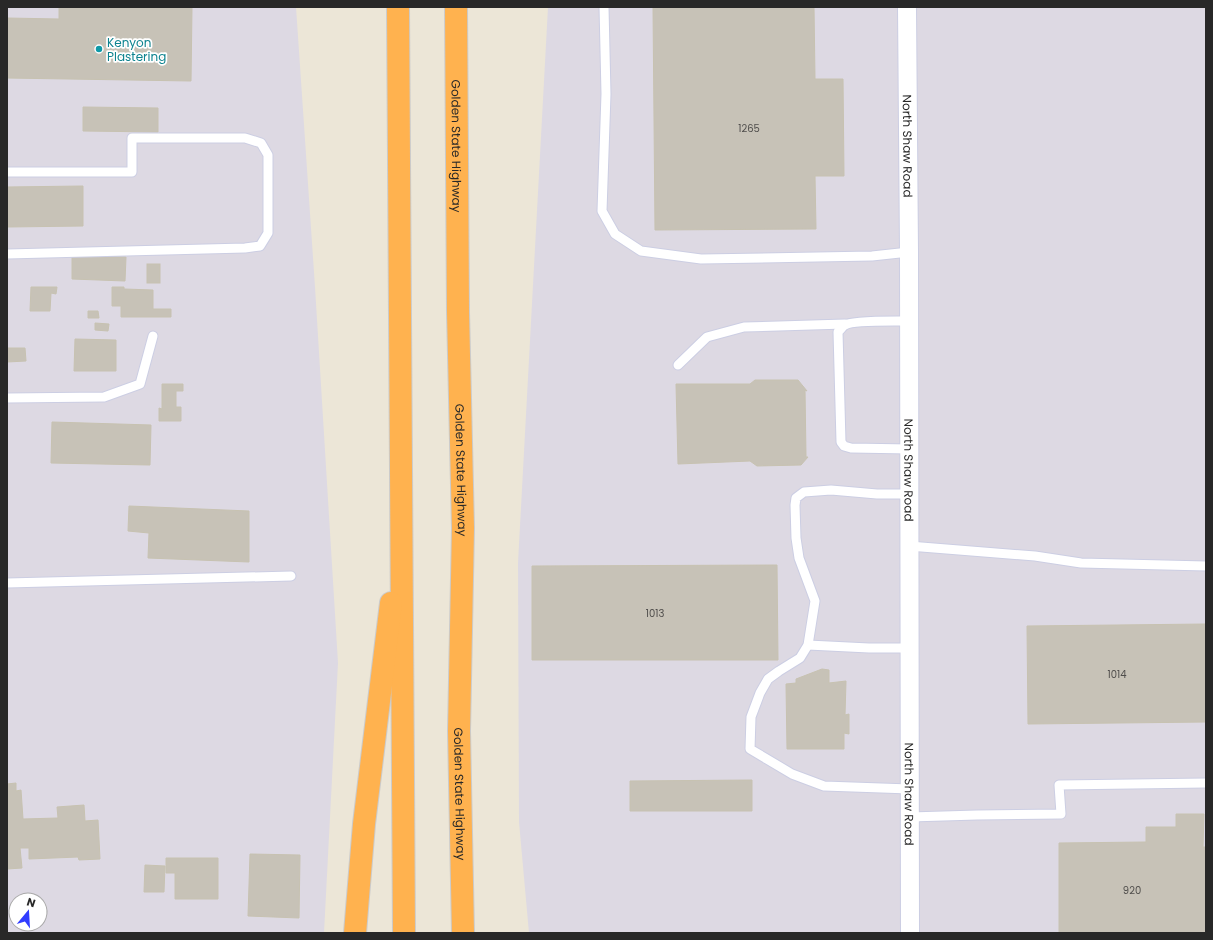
<svg xmlns="http://www.w3.org/2000/svg" width="1213" height="940" font-family="Poppins,sans-serif">
	<style>
		.industrial { fill: #ddd9e3; fill-rule: evenodd }
		.building { fill: #c7c2b7; stroke: #c7c2b1 }
		.lines { fill: none; stroke-linecap: round; stroke-linejoin: round }
		.service-casing { stroke: #cccee3; stroke-width: 11 }
		.minor-casing { stroke: #cccee3; stroke-width: 20 }
		.motorway-casing { stroke: #cbcbcb; stroke-width: 24 }
		.service { stroke: #fff; stroke-width: 9 }
		.minor { stroke: #fff; stroke-width: 18 }
		.motorway { stroke: #ffb24f; stroke-width: 22 }
		.culture-dot { fill: #0f9aa8; stroke: #fff; stroke-width: 1.5 }
		.labels { text-anchor: middle; dominant-baseline: central; stroke-width: 3.5; stroke-linejoin: round; paint-order: stroke }
		.number-label { font-size: 10px; fill: #504e4c }
		.culture-label { font-size: 12px; fill: #0d838f; stroke: #fff; text-anchor: start }
		.street-label { font-size: 12px; fill: #282828; stroke: #fff }
	</style>
	<rect width="100%" height="100%" fill="#ece6d7"/>
	<g class="industrial">
		<path d="M 7,7 L 296,7 L 315,287 L 338,663 L 324,933 L 7,933 ZM 16,900 L 40,900 L 40,924 L 16,924 Z"/>
		<path d="M 548,7 L 1206,7 L 1206,933 L 529,933 L 519,822 L 518,563 Z"/>
	</g>
	<g class="building">
		<path d="M 59,7 L 192,7 L 191,81 L 7,78 L 7,18 L 59,19 Z"/>
		<path d="M 653,7 L 814,7 L 815,79 L 843,79 L 844,176 L 815,176 L 816,229 L 655,230 Z"/>
		<path d="M 83,107 L 158,108 L 158,132 L 83,131 Z"/>
		<path d="M 83,186 L 83,226 L 7,227 L 7,187 Z"/>
		<path d="M 72,256 L 126,257 L 125,281 L 72,279 Z"/>
		<rect x="147" y="264" width="13" height="19"/>
		<path d="M 31,287 L 57,287 L 56,294 L 51,293 L 50,311 L 30,311 Z"/>
		<path d="M 112,287 L 124,287 L 124,289 L 153,290 L 153,309 L 171,309 L 171,317 L 121,317 L 121,306 L 112,306 Z"/>
		<path d="M 88,311 L 98,311 L 99,318 L 88,318 Z"/>
		<path d="M 95,323 L 109,324 L 108,331 L 95,330 Z"/>
		<path d="M 75,339 L 116,340 L 116,371 L 74,371 Z"/>
		<path d="M 7,348 L 25,348 L 26,361 L 7,362 Z"/>
		<path d="M 755,380 L 798,380 L 807,391 L 805,390 L 806,457 L 808,457 L 801,465 L 757,466 L 750,461 L 678,464 L 676,384 L 750,384 Z"/>
		<path d="M 162,384 L 183,384 L 183,391 L 176,391 L 176,407 L 181,407 L 181,421 L 159,421 L 159,408 L 162,409 Z"/>
		<path d="M 52,422 L 151,425 L 150,465 L 51,463 Z"/>
		<path d="M 129,506 L 249,511 L 249,562 L 148,558 L 149,533 L 128,531 Z"/>
		<path d="M 777,565 L 778,660 L 532,660 L 532,566 Z"/>
		<path d="M 1206,624 L 1206,722 L 1028,724 L 1027,626 Z"/>
		<path d="M 822,669 L 829,670 L 829,683 L 846,681 L 845,715 L 849,714 L 849,734 L 844,733 L 844,749 L 787,749 L 786,684 L 796,683 L 796,679 Z"/>
		<path d="M 752,780 L 752,811 L 630,811 L 630,781 Z"/>
		<path d="M 16,783 L 16,791 L 21,790 L 23,819 L 58,818 L 57,807 L 84,805 L 85,821 L 98,820 L 100,859 L 79,860 L 78,857 L 29,859 L 29,848 L 20,848 L 22,868 L 7,869 L 7,784 Z"/>
		<path d="M 1176,814 L 1204,814 L 1203,847 L 1206,847 L 1206,933 L 1059,933 L 1059,843 L 1146,842 L 1146,827 L 1176,827 Z"/>
		<path d="M 250,854 L 300,855 L 299,918 L 248,916 Z"/>
		<path d="M 166,858 L 218,858 L 218,899 L 175,899 L 175,873 L 166,873 Z"/>
		<path d="M 145,865 L 165,866 L 164,892 L 144,892 Z"/>
	</g>
	<g class="lines">
		<defs>
			<g id="service">
				<path d="M 604,7 L 606,94 L 602,211 L 615,234 L 641,251 L 701,259 L 872,256 L 909,252"/>
				<path d="M 7,172 L 132,172 L 132,138 L 245,138 L 261,143 L 268,155 L 268,233 L 260,246 L 245,248 L 7,254"/>
				<path d="M 909,321 C 898,321 852,320 845,325 C 843,326 840,330 838,332 L 841,442 L 844,446 L 851,448 L 910,449"/>
				<path d="M 678,365 L 707,337 L 744,327 L 845,324"/>
				<path d="M 7,398 L 104,397 L 140,384 L 153,336"/>
				<path d="M 909,494 L 877,494 L 831,490 L 804,492 L 796,498 L 795,505 L 796,538 L 799,558 L 815,601 L 808,645 L 800,658 L 779,671 L 768,679 L 760,693 L 751,717 L 750,749 L 792,774 L 824,786 L 910,789"/>
				<path d="M 909,546 L 1035,556 L 1081,563 L 1206,566"/>
				<path d="M 7,583 L 291,576"/>
				<path d="M 808,645 L 869,648 L 910,648"/>
				<path d="M 910,817 L 977,815 L 1061,814 L 1059,785 L 1206,783"/>
			</g>
			<g id="minor">
				<path id="s1" d="M 907,7 L 909,252 L 910,933"/>
			</g>
			<g id="motorway">
				<path d="M 398,7 L 404,933"/>
				<path id="s2" d="M 456,7 L 458,312 L 463,528 L 459,731 L 463,933"/>
				<path d="M 355,933 L 364,824 L 391,603"/>
			</g>
		</defs>
		<use href="#service" class="service-casing"/>
		<use href="#minor" class="minor-casing"/>
		<use href="#motorway" class="motorway-casing"/>
		<use href="#service" class="service"/>
		<use href="#minor" class="minor"/>
		<use href="#motorway" class="motorway"/>
	</g>
	<circle class="culture-dot" cx="99" cy="49" r="4"/>
	<g class="labels">
		<g class="number-label">
			<text x="749" y="128">1265</text>
			<text x="655" y="613">1013</text>
			<text x="1117" y="674">1014</text>
			<text x="1132" y="890">920</text>
		</g>
		<g class="culture-label">
			<text x="107" y="42">Kenyon<tspan x="107" dy="14">Plastering</tspan></text>
		</g>
		<g class="street-label">
			<text stroke="none"><textPath href="#s2" startOffset="139">Golden State Highway</textPath></text>
			<text stroke="none"><textPath href="#s1" startOffset="139">North Shaw Road</textPath></text>
			<text stroke="none"><textPath href="#s2" startOffset="463">Golden State Highway</textPath></text>
			<text stroke="none"><textPath href="#s1" startOffset="463">North Shaw Road</textPath></text>
			<text stroke="none"><textPath href="#s2" startOffset="787">Golden State Highway</textPath></text>
			<text stroke="none"><textPath href="#s1" startOffset="787">North Shaw Road</textPath></text>
		</g>
	</g>
	<rect width="1213" height="940" fill="none" stroke="#282828" stroke-width="16"/>
	<g transform="translate(28 912) rotate(18)"><circle r="19" fill="#ffffff" stroke="#a9a9a9"/>
	<path d="M0-3L7 15L0 10L-7 15Z" fill="#313dff"/>
	<text y="-6" font-size="11" font-weight="bold" text-anchor="middle" fill="#282828">N</text>
	</g>
</svg>
